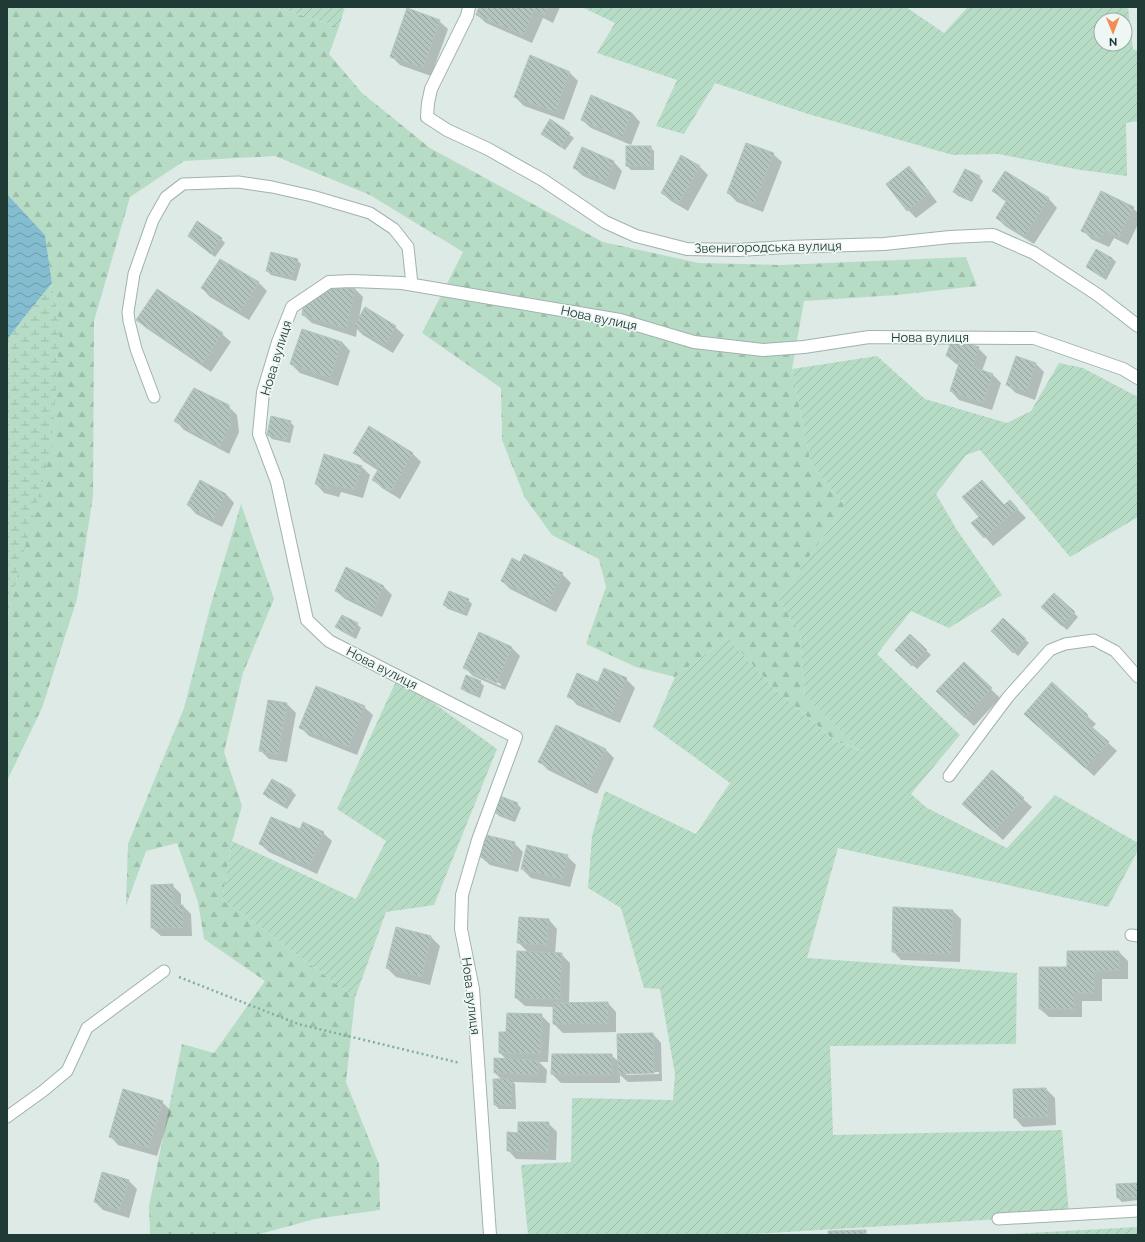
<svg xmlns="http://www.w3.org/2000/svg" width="1145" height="1242" font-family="Raleway,sans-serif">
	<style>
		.forest { fill: url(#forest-firs) }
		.wetland { fill: url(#wetland-marsh) }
		.garden { fill: url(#garden-furrows); fill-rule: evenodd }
		.water { fill: url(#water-waves) }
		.shadow { fill: #0003; fill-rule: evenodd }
		.building { fill: url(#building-back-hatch); stroke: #b1c4be }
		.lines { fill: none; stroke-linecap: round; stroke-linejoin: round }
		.lane-casing { stroke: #a1b2ae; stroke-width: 13 }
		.street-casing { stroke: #a1b2ae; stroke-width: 14 }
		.path { stroke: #7faea4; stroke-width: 2.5; stroke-dasharray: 2 3; stroke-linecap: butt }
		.lane { stroke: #fff; stroke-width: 11 }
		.street { stroke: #fff; stroke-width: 12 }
		.labels { text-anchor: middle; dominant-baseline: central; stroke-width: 3.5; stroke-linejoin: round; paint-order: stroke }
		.street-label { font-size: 13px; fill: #203a36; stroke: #eff7f4 }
	</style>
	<defs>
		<pattern id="forest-firs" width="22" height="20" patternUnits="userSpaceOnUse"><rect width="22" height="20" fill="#b7dcc5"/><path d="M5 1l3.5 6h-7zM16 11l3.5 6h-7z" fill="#9dbeaa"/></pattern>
		<pattern id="wetland-marsh" width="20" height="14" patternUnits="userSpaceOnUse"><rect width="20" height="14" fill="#b7dcc5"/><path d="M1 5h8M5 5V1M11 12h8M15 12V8" fill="none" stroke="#9dbeaa"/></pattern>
		<pattern id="garden-furrows" width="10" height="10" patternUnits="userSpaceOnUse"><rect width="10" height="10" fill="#b7dcc5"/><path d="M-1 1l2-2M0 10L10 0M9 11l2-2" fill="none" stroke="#9dbeaa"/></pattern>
		<pattern id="water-waves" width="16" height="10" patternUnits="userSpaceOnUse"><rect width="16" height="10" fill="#85bdd0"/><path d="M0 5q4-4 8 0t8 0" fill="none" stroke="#6c9baa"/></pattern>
		<pattern id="building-back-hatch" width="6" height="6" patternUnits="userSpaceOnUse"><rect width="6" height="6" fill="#b4c5bf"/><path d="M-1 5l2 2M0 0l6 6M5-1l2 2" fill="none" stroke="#92a19c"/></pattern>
	</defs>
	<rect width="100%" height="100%" fill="#deeae6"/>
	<g class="forest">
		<path d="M 7,7 L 275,7 L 339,27 L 329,54 L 362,93 L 430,148 L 603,242 L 699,263 L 781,265 L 966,257 L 977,286 L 897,295 L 804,301 L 792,369 L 811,463 L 845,506 L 779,600 L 800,633 L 805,696 L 862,751 L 835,741 L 774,688 L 728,638 L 675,677 L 636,667 L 586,644 L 606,587 L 599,559 L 552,535 L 525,498 L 502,440 L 501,388 L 422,333 L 463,252 L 370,195 L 275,156 L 184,161 L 130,197 L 94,321 L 93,496 L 77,599 L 42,708 L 7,781 L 7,620 L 18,573 L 60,327 L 52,283 L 45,235 L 7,194 Z"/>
		<path d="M 241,504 L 274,599 L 243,673 L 224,752 L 242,806 L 232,841 L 222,900 L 243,914 L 355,998 L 346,1082 L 379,1164 L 380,1210 L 315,1219 L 256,1235 L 150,1235 L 149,1206 L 182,1044 L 214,1053 L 265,981 L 204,939 L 198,902 L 177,843 L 146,851 L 126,906 L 128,844 L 184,708 L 211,604 Z"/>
	</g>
	<path class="wetland" d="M 52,283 L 60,327 L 52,448 L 18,573 L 7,620 L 7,340 L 22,320 Z"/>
	<g class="garden">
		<path d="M 275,7 L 345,7 L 339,27 Z"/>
		<path d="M 582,7 L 798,7 L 802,8 L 803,7 L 906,7 L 944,33 L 968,7 L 1128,7 L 1133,49 L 1138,51 L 1138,121 L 1126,123 L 1127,176 L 1081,170 L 998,154 L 953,155 L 808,114 L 715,83 L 684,134 L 656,126 L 677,80 L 597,53 L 615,23 ZM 1101,20 L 1125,20 L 1125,44 L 1101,44 Z"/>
		<path d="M 877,356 L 925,399 L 1007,423 L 1031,411 L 1059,363 L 1083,368 L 1138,397 L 1138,517 L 1070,557 L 980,450 L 966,455 L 936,494 L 957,530 L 1002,595 L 949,628 L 911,611 L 877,654 L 960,735 L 911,794 L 927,808 L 1007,848 L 1055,795 L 1138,843 L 1138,850 L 1108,907 L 838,848 L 807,958 L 1017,973 L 1016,1044 L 830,1046 L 833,1135 L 1062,1130 L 1069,1215 L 735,1235 L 528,1235 L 521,1165 L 571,1162 L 572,1098 L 673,1100 L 675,1074 L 660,989 L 644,988 L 621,908 L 588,888 L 592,836 L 605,791 L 696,834 L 730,783 L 653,727 L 675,677 L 728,638 L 774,688 L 835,741 L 861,751 L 805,696 L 800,633 L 779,600 L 845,506 L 811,463 L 792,369 Z"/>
		<path d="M 398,677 L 497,749 L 434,905 L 386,912 L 355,998 L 243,914 L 222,900 L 232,841 L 356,899 L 386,841 L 337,809 Z"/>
		<path d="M 1138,1227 L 1138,1235 L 995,1235 Z"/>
	</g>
	<path class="water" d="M 7,194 L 45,235 L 52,283 L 22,320 L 7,340 Z"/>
	<g class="shadow">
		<path d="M 480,7 L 560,7 L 553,23 L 543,18 L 532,43 L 486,23 L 477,15 Z"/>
		<path d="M 439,21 L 448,29 L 431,76 L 400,65 L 392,57 Z"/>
		<path d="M 570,73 L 578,81 L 564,120 L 524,106 L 515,97 Z"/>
		<path d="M 632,113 L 640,122 L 631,145 L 591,128 L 582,120 Z"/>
		<path d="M 551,121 L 574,138 L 565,150 L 542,134 Z"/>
		<path d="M 650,147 L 654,151 L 654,170 L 631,170 L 627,166 Z"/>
		<path d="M 583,149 L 614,162 L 622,171 L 615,190 L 583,176 L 574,168 Z"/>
		<path d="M 773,154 L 782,162 L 763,212 L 737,202 L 728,193 Z"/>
		<path d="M 682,156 L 700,167 L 708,175 L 688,211 L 671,201 L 662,193 Z"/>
		<path d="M 909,168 L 917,176 L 937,202 L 916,218 L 908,210 Z"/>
		<path d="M 1005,172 L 1049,199 L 1057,208 L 1034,244 L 1005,226 L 997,218 L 1007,202 L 1002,199 L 993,191 Z"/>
		<path d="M 979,177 L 983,181 L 972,202 L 958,196 L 954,192 Z"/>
		<path d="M 1133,208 L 1138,213 L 1138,224 L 1128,245 L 1114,238 L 1109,247 L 1091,239 L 1083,230 Z"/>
		<path d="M 221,239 L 225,243 L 215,257 L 193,240 Z"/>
		<path d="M 1112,258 L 1116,262 L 1106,280 L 1091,270 L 1087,266 Z"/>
		<path d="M 297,260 L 301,264 L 296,281 L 271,275 L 267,271 Z"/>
		<path d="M 258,282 L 267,291 L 249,320 L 210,297 L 202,288 Z"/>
		<path d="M 355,289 L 363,297 L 359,318 L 395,327 L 404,335 L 393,353 L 363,335 L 357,329 L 356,337 L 312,323 L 303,315 Z"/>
		<path d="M 137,320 L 222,334 L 231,342 L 211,372 L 146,328 Z"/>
		<path d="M 342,342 L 350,351 L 338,386 L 300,373 L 291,364 Z"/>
		<path d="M 978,348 L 987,357 L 982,371 L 993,375 L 1001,383 L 992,410 L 959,400 L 951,391 L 959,365 L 956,364 L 947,356 Z"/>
		<path d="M 1016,357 L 1036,364 L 1044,372 L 1035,400 L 1016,393 L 1007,385 Z"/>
		<path d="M 228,406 L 237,415 L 239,432 L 229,454 L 184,430 L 176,421 Z"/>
		<path d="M 290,422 L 294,426 L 290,443 L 272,439 L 268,435 Z"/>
		<path d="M 369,428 L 413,454 L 421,462 L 400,499 L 382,488 L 374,480 L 379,471 L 363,461 L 355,452 Z"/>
		<path d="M 361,466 L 370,475 L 363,498 L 341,492 L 339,497 L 324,493 L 316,484 Z"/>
		<path d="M 226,494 L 234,503 L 222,527 L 196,514 L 188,505 Z"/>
		<path d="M 1010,501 L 1026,518 L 993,546 L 985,537 L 1004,506 Z"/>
		<path d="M 521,564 L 562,574 L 571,583 L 556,612 L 510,589 L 502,581 Z"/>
		<path d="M 347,569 L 384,587 L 392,595 L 382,617 L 345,599 L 336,591 Z"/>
		<path d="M 468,600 L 472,604 L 467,616 L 448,609 L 444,605 Z"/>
		<path d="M 1046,611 L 1074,613 L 1078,617 L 1067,630 Z"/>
		<path d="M 1003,620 L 1029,643 L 1018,656 L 992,631 Z"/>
		<path d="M 357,624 L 361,628 L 356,639 L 341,631 L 337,627 Z"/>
		<path d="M 480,634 L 512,648 L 520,656 L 505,690 L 473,676 L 465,668 ZM 473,671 L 501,684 L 501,686 L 473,673 Z"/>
		<path d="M 910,635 L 931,655 L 917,669 L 900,654 Z"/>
		<path d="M 964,663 L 1000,698 L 974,726 L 946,700 Z"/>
		<path d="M 604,670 L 626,679 L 635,688 L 620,723 L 577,705 L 569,696 L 599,683 Z"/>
		<path d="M 480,682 L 484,686 L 480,698 L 466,692 L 462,688 Z"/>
		<path d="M 1052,684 L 1096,724 L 1092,728 L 1117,751 L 1094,776 L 1025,714 Z"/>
		<path d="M 269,701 L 287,704 L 296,713 L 287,762 L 269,759 L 260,750 Z"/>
		<path d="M 364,707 L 373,715 L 357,755 L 309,736 L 301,728 Z"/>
		<path d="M 606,750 L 614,758 L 597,794 L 548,770 L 539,761 Z"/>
		<path d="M 272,780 L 292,791 L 296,795 L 287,809 L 268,798 L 264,794 Z"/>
		<path d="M 1023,799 L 1032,807 L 1003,840 L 963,804 Z"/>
		<path d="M 517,804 L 521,808 L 515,822 L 499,816 L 495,812 Z"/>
		<path d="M 323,833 L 332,841 L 317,874 L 269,852 L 260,844 Z"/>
		<path d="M 514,843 L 523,852 L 518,872 L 490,865 L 481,857 Z"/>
		<path d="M 567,856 L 576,865 L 570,887 L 531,878 L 522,869 Z"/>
		<path d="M 172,885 L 181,894 L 181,906 L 183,906 L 191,914 L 192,936 L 161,936 L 152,928 Z"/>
		<path d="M 953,911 L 961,919 L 960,962 L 901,960 L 893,951 Z"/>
		<path d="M 549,920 L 557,929 L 555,954 L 561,954 L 570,963 L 569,1004 L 608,1003 L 616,1012 L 616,1032 L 563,1033 L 554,1024 L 554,1007 L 525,1006 L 516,998 L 529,953 L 518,942 Z"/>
		<path d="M 396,929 L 431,937 L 440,946 L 430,985 L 396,977 L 387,968 Z"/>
		<path d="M 1119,952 L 1128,961 L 1128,979 L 1102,979 L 1102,1001 L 1082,1001 L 1082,1017 L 1049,1017 L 1040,1009 L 1068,968 Z"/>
		<path d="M 541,1015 L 550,1024 L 548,1062 L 539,1062 L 547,1070 L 546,1083 L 513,1082 L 515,1084 L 516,1109 L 499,1109 L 495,1105 L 502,1080 L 495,1073 L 507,1060 L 500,1053 L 507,1033 Z"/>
		<path d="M 653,1034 L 661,1043 L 662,1081 L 628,1082 L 620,1075 L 620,1083 L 561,1083 L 552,1074 L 611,1055 L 619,1062 ZM 659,1072 L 659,1074 L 626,1075 L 626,1073 Z"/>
		<path d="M 1046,1089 L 1055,1098 L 1056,1125 L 1023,1127 L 1015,1118 L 1014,1090 Z"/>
		<path d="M 162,1102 L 171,1111 L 157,1156 L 118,1145 L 110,1136 Z"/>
		<path d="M 548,1123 L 557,1132 L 556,1160 L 516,1159 L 508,1150 L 519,1134 Z"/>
		<path d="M 128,1180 L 137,1189 L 129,1218 L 103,1210 L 95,1202 Z"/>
		<path d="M 1138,1184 L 1138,1200 L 1122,1202 L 1118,1198 Z"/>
	</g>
	<g class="building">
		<path d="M 479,7 L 548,7 L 545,15 L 534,10 L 523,35 L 476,15 Z"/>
		<path d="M 407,8 L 440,20 L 423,68 L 390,57 Z"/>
		<path d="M 530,55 L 570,72 L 555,112 L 514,97 Z"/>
		<path d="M 591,95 L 632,113 L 622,137 L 581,120 Z"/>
		<path d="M 550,119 L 570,133 L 561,147 L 541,134 Z"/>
		<path d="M 746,143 L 774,153 L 754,204 L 727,193 Z"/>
		<rect x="626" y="146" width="25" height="20"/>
		<path d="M 582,147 L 614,161 L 606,182 L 573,168 Z"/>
		<path d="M 681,155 L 700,166 L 679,203 L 661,193 Z"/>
		<path d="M 909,166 L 930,193 L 907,211 L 886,184 Z"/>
		<path d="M 965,169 L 980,176 L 968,199 L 953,192 Z"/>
		<path d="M 1005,171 L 1049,198 L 1025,236 L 996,218 L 1007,200 L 992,191 Z"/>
		<path d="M 1101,191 L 1134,207 L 1119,237 L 1105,230 L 1100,239 L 1081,231 Z"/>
		<path d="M 197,221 L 222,238 L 211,254 L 188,236 Z"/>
		<path d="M 1096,249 L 1112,258 L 1102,277 L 1086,267 Z"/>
		<path d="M 271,252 L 298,259 L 292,278 L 266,271 Z"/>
		<path d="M 220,259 L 259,282 L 240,312 L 201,288 Z"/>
		<path d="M 355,288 L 347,329 L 302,315 L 304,303 L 326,289 Z"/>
		<path d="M 157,289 L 223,333 L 202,364 L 136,320 Z"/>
		<path d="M 365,307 L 396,326 L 385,345 L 354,326 Z"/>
		<path d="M 302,329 L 342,342 L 330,378 L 290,364 Z"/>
		<path d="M 952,339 L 979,347 L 973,367 L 993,374 L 983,403 L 950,391 L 960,360 L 946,356 Z"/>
		<path d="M 1016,356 L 1036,363 L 1027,392 L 1006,385 Z"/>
		<path d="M 194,388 L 229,405 L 231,423 L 220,447 L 174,421 Z"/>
		<path d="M 271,416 L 291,421 L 286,440 L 267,435 Z"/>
		<path d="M 369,426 L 413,453 L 391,491 L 372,480 L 379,468 L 353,453 Z"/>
		<path d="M 324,454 L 362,466 L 354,490 L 332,484 L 330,489 L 315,484 Z"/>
		<path d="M 200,480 L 226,494 L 213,519 L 187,505 Z"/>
		<path d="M 982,480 L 1004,505 L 1010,500 L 1018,509 L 984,538 L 971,523 L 979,517 L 962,497 Z"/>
		<path d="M 524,554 L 563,573 L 547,604 L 501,581 L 512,558 L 520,562 Z"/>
		<path d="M 346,567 L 384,586 L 373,610 L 335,591 Z"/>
		<path d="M 449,591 L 469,599 L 463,613 L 443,605 Z"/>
		<path d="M 1054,593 L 1075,612 L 1062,626 L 1041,607 Z"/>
		<path d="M 342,615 L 358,623 L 351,635 L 335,627 Z"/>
		<path d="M 1003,618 L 1026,639 L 1013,653 L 991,631 Z"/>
		<path d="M 479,632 L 512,647 L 497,683 L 463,668 Z"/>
		<path d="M 910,634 L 927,650 L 912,666 L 895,650 Z"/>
		<path d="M 964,662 L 992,688 L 965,718 L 936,691 Z"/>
		<path d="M 604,668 L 627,678 L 611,715 L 567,697 L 577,673 L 598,682 Z"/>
		<path d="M 466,675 L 481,681 L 476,694 L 461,689 Z"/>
		<path d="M 1052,682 L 1088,715 L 1084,720 L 1109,742 L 1085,768 L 1024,714 Z"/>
		<path d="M 316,686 L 365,706 L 349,747 L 299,728 Z"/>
		<path d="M 268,700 L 287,703 L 278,754 L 259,751 Z"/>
		<path d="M 556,725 L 606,749 L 588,786 L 538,762 Z"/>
		<path d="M 992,770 L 1024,798 L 994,832 L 962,804 Z"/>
		<path d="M 272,779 L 292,790 L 283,806 L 263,794 Z"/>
		<path d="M 500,796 L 518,803 L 511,819 L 494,812 Z"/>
		<path d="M 271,817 L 300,829 L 303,822 L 324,832 L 309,866 L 259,844 Z"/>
		<path d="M 486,835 L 515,842 L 509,865 L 480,857 Z"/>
		<path d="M 527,845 L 568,855 L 562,879 L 521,869 Z"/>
		<path d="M 173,884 L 173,905 L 183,905 L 183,928 L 151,928 L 151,885 Z"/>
		<path d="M 893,907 L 953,910 L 951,954 L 892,952 Z"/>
		<path d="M 519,917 L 549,919 L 547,945 L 517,943 Z"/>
		<path d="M 396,927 L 431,936 L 422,977 L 386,968 Z"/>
		<path d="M 517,951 L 562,953 L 560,999 L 515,998 Z"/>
		<path d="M 1067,951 L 1119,951 L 1119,970 L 1094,971 L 1094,993 L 1074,993 L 1074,1009 L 1039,1009 L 1039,967 L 1067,967 Z"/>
		<path d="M 608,1002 L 608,1024 L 553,1024 L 553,1003 Z"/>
		<path d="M 507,1013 L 542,1014 L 540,1054 L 499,1053 L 499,1032 L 506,1032 Z"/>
		<path d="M 653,1033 L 654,1073 L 618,1074 L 617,1034 Z"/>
		<path d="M 552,1054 L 612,1054 L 612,1075 L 551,1074 Z"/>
		<path d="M 494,1058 L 538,1060 L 538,1075 L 494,1073 Z"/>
		<path d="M 493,1079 L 512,1079 L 512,1105 L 494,1105 Z"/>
		<path d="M 1046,1088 L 1048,1117 L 1014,1118 L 1013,1089 Z"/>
		<path d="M 123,1089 L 163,1101 L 149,1148 L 109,1137 Z"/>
		<path d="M 518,1122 L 549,1122 L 548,1152 L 507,1151 L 507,1132 L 518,1133 Z"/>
		<path d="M 102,1172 L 129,1180 L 120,1210 L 94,1202 Z"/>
		<path d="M 1138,1183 L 1138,1197 L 1117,1198 L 1116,1184 Z"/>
		<path d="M 866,1230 L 866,1235 L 828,1235 L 828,1231 Z"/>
	</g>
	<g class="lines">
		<defs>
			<g id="lane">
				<path d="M 154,397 L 136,349 L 129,321 L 128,312 L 134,274 L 153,220 L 166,197 L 183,184 L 238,182 L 272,187 L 312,196 L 370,213 L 394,229 L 408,247 L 412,284"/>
				<path d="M 949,776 L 1008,697 L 1050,650 L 1065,644 L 1094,640 L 1115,651 L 1138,677"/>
				<path d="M 1131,935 L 1138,936"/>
				<path d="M 7,1117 L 43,1091 L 67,1071 L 87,1028 L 164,971"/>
				<path d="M 998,1219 L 1138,1211"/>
			</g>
			<g id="street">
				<path d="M 469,7 L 467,16 L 431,89 L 428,103 L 427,117 L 447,130 L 488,149 L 543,180 L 605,222 L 636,236 L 687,249 L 738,250 L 786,247 L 884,244 L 950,237 L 993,235 L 1034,253 L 1098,295 L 1138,326"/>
				<path d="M 490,1235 L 473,989 L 461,929 L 462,895 L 478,840 L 516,737 L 329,641 L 307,620 L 277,482 L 259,434 L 263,392 L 278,342 L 292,307 L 329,282 L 352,281 L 402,283 L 620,320 L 694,342 L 763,350 L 804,347 L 869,337 L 1034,338 L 1123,369 L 1138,378"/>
			</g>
		</defs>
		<use href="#lane" class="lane-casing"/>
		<use href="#street" class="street-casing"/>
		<path class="path" d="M 179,977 L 298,1024 L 460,1063"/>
		<use href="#lane" class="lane"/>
		<use href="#street" class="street"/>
	</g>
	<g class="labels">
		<g class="street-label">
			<text transform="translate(768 247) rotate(-1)">Звенигородська вулиця</text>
			<text transform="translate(599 318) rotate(12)">Нова вулиця</text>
			<text x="930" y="337">Нова вулиця</text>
			<text transform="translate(276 358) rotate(-73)">Нова вулиця</text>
			<text transform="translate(382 668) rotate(27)">Нова вулиця</text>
			<text transform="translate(471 996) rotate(83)">Нова вулиця</text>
		</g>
	</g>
	<rect width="1145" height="1242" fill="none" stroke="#203a36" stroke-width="16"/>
	<g transform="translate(1113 32) rotate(179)"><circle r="19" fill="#eff7f4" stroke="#9caba8"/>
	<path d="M0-3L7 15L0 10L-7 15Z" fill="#f28c54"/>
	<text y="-6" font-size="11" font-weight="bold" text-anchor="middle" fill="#203a36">N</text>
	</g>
</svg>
